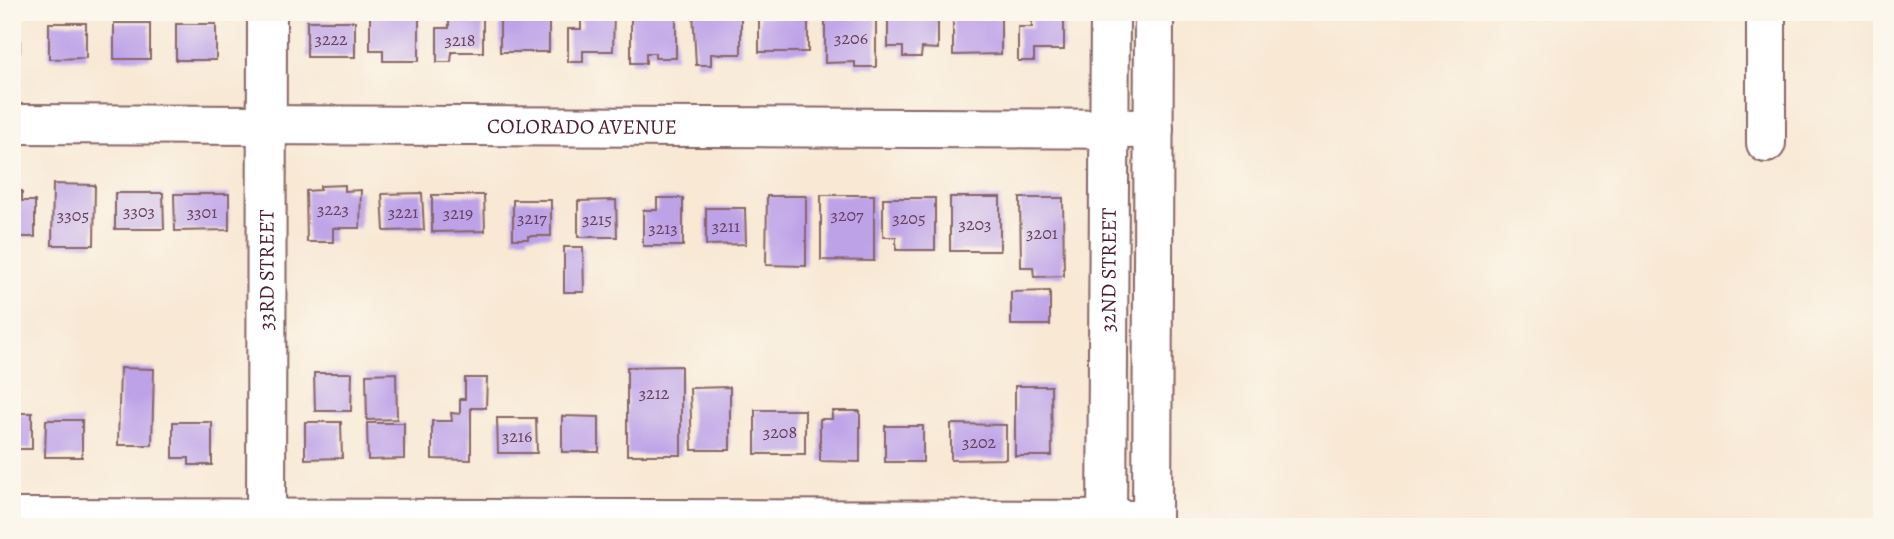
<svg xmlns="http://www.w3.org/2000/svg" width="1894" height="539" font-family="Alegreya,serif">
	<style>
		.building { fill: #bda2e8 }
		.lines { fill: none; stroke-linecap: round; stroke-linejoin: round }
		.minor-casing { stroke: #876566; stroke-width: 42 }
		.minor { stroke: #fff; stroke-width: 38 }
		.labels { text-anchor: middle; dominant-baseline: central; stroke-width: 5; stroke-linejoin: round; paint-order: stroke }
		.number-label { font-size: 18px; fill: #67405a }
		.street-label { font-size: 21px; fill: #4a1f2b; stroke: #fbf7ec }
	</style>
	<rect width="100%" height="100%" fill="#fbf7ec"/>
	<filter id="ink" filterUnits="userSpaceOnUse"><feTurbulence type="fractalNoise" baseFrequency=".0143" numOctaves="2"/><feDisplacementMap in="SourceGraphic" scale="14" xChannelSelector="R" yChannelSelector="G"/><feConvolveMatrix kernelMatrix="1 2 1 2 8 2 1 2 1" color-interpolation-filters="sRGB"/></filter>
	<filter id="wash" filterUnits="userSpaceOnUse"><feTurbulence type="fractalNoise" baseFrequency=".00686" numOctaves="4" result="noise"/><feDisplacementMap in="SourceGraphic" scale="28" xChannelSelector="R" yChannelSelector="G"/><feGaussianBlur stdDeviation="1.57" result="paint"/><feColorMatrix in="noise" values="0 0 0 0 0 0 0 0 0 0 0 0 0 0 0 0 0 1.4 0 .05"/><feComposite in="paint" operator="in"/></filter>
	<g filter="url(#wash)">
		<rect width="100%" height="100%" fill="#f8e8d4"/>
		<g id="blocks">
			<g class="building">
				<path d="M 449,12 L 483,12 L 483,52 L 452,52 L 451,62 L 437,62 L 437,28 L 449,28 Z"/>
				<path d="M 581,12 L 614,12 L 613,51 L 583,51 L 583,62 L 568,62 L 568,29 L 581,29 Z"/>
				<path d="M 631,12 L 676,12 L 676,58 L 655,58 L 655,53 L 646,53 L 646,63 L 631,63 Z"/>
				<path d="M 693,12 L 741,12 L 741,54 L 711,54 L 711,65 L 696,65 Z"/>
				<path d="M 837,12 L 876,12 L 876,67 L 855,67 L 855,62 L 825,63 L 825,15 L 837,15 Z"/>
				<path d="M 888,12 L 938,13 L 938,49 L 922,48 L 921,57 L 903,57 L 903,47 L 888,47 Z"/>
				<path d="M 1032,12 L 1064,12 L 1064,50 L 1034,50 L 1034,61 L 1018,61 L 1018,27 L 1032,27 Z"/>
				<path d="M 370,14 L 419,14 L 419,61 L 383,61 L 383,50 L 370,50 Z"/>
				<rect x="12" y="16" width="8" height="36"/>
				<rect x="500" y="16" width="49" height="36"/>
				<rect x="759" y="16" width="49" height="36"/>
				<path d="M 953,18 L 1001,18 L 1001,54 L 953,55 Z"/>
				<rect x="307" y="21" width="48" height="36"/>
				<path d="M 49,23 L 86,23 L 86,58 L 49,59 Z"/>
				<rect x="114" y="23" width="36" height="36"/>
				<rect x="176" y="24" width="40" height="36"/>
				<path d="M 53,184 L 95,185 L 94,245 L 52,245 Z"/>
				<path d="M 345,185 L 345,191 L 361,190 L 360,228 L 333,228 L 333,242 L 307,242 L 306,191 L 320,190 L 320,186 Z"/>
				<path d="M 12,191 L 22,191 L 22,201 L 35,201 L 35,237 L 12,237 Z"/>
				<path d="M 115,193 L 163,193 L 164,229 L 115,229 Z"/>
				<path d="M 422,193 L 424,230 L 384,231 L 382,194 Z"/>
				<path d="M 174,194 L 229,194 L 229,230 L 175,231 Z"/>
				<path d="M 432,195 L 484,195 L 485,231 L 432,232 Z"/>
				<path d="M 821,195 L 874,195 L 874,261 L 821,260 Z"/>
				<path d="M 767,196 L 806,196 L 806,266 L 766,265 Z"/>
				<rect x="950" y="197" width="50" height="54"/>
				<path d="M 657,198 L 683,198 L 683,246 L 643,246 L 643,210 L 657,210 Z"/>
				<path d="M 883,198 L 935,198 L 935,250 L 896,250 L 896,237 L 883,237 Z"/>
				<path d="M 1020,198 L 1063,198 L 1064,276 L 1034,277 L 1033,267 L 1021,267 Z"/>
				<path d="M 513,200 L 551,200 L 551,236 L 528,236 L 528,239 L 513,239 Z"/>
				<path d="M 616,200 L 617,237 L 578,237 L 578,201 Z"/>
				<path d="M 706,208 L 745,208 L 746,244 L 706,245 Z"/>
				<path d="M 564,247 L 583,247 L 584,292 L 564,292 Z"/>
				<path d="M 1050,291 L 1050,325 L 1011,325 L 1011,292 Z"/>
				<path d="M 681,366 L 681,455 L 627,455 L 627,367 Z"/>
				<path d="M 120,368 L 154,369 L 152,445 L 118,445 Z"/>
				<path d="M 314,373 L 352,373 L 351,411 L 315,411 Z"/>
				<path d="M 396,373 L 397,419 L 367,420 L 366,374 Z"/>
				<path d="M 465,378 L 487,378 L 486,408 L 471,408 L 471,460 L 432,459 L 432,421 L 452,421 L 451,413 L 460,414 L 460,399 L 465,399 Z"/>
				<path d="M 1015,386 L 1051,386 L 1052,456 L 1015,456 Z"/>
				<path d="M 730,387 L 730,450 L 692,450 L 690,388 Z"/>
				<rect x="755" y="410" width="50" height="44"/>
				<path d="M 832,411 L 860,411 L 860,462 L 820,461 L 820,419 L 832,419 Z"/>
				<rect x="12" y="413" width="20" height="36"/>
				<path d="M 562,416 L 599,417 L 599,452 L 562,452 Z"/>
				<path d="M 497,418 L 536,418 L 537,453 L 498,453 Z"/>
				<path d="M 46,420 L 82,420 L 82,457 L 45,457 Z"/>
				<path d="M 173,422 L 212,422 L 212,465 L 189,465 L 189,458 L 173,458 Z"/>
				<path d="M 305,422 L 341,422 L 342,458 L 305,459 Z"/>
				<path d="M 367,423 L 404,423 L 404,459 L 368,460 Z"/>
				<path d="M 951,424 L 1006,425 L 1006,459 L 951,460 Z"/>
				<rect x="885" y="426" width="38" height="36"/>
			</g>
		</g>
	</g>
	<g filter="url(#ink)">
		<use href="#blocks" fill-opacity="0" stroke="#876566" stroke-width="2"/>
		<g class="lines">
			<defs>
				<g id="minor">
					<path d="M 1766,12 L 1766,143"/>
					<path id="s1" d="M 12,124 L 1154,129"/>
					<path d="M 12,518 L 1152,520"/>
					<path id="s2" d="M 266,527 L 267,12"/>
					<path id="s3" d="M 1107,527 L 1110,12"/>
					<path d="M 1152,527 L 1154,12"/>
				</g>
			</defs>
			<use href="#minor" class="minor-casing"/>
			<use href="#minor" class="minor"/>
		</g>
	</g>
	<g class="labels">
		<g class="number-label">
			<text x="851" y="38">3206</text>
			<text x="331" y="39">3222</text>
			<text x="460" y="40">3218</text>
			<text x="333" y="209">3223</text>
			<text x="139" y="211">3303</text>
			<text x="202" y="212">3301</text>
			<text x="403" y="212">3221</text>
			<text x="458" y="213">3219</text>
			<text x="73" y="215">3305</text>
			<text x="847" y="215">3207</text>
			<text x="532" y="218">3217</text>
			<text x="909" y="218">3205</text>
			<text x="597" y="219">3215</text>
			<text x="975" y="224">3203</text>
			<text x="726" y="226">3211</text>
			<text x="663" y="228">3213</text>
			<text x="1042" y="233">3201</text>
			<text x="654" y="393">3212</text>
			<text x="780" y="432">3208</text>
			<text x="517" y="436">3216</text>
			<text x="979" y="442">3202</text>
		</g>
		<g class="street-label">
			<text stroke="none"><textPath href="#s1" startOffset="570">COLORADO AVENUE</textPath></text>
			<text stroke="none"><textPath href="#s2" startOffset="257">33RD STREET</textPath></text>
			<text stroke="none"><textPath href="#s3" startOffset="257">32ND STREET</textPath></text>
		</g>
	</g>
	<rect width="1894" height="539" fill="none" stroke="#fbf7ec" stroke-width="42"/>
</svg>
